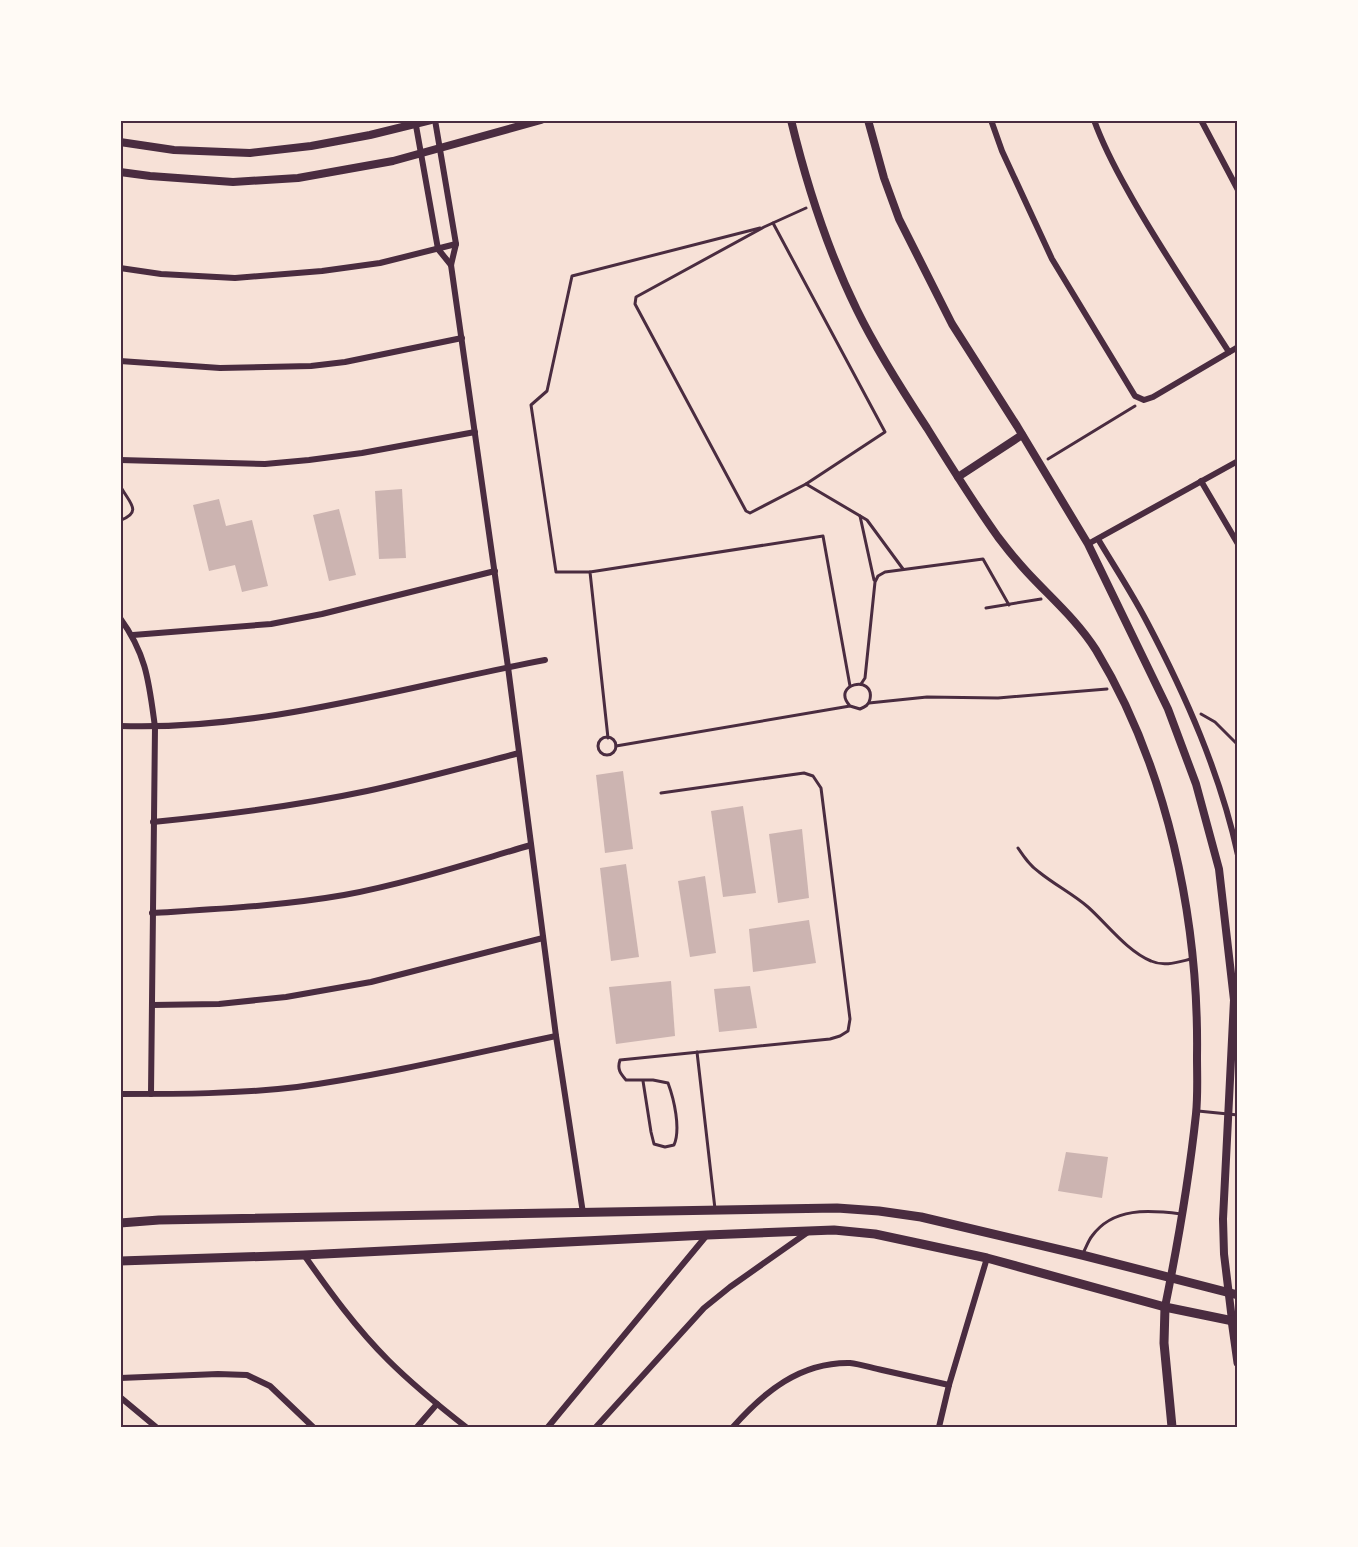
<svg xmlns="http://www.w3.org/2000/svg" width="1358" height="1547" font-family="Montserrat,sans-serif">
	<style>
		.building { fill: #ccb4b1 }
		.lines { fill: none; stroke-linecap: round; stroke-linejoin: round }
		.path { stroke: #4a2c40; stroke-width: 3 }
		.service { stroke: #4a2c40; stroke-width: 3 }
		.minor { stroke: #4a2c40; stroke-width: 6 }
		.tertiary { stroke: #4a2c40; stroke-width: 8 }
		.secondary { stroke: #4a2c40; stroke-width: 9 }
		.neatline { fill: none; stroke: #4a2c40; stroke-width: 2 }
	</style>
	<rect width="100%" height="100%" fill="#f7e1d7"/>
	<g class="building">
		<path d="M 402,489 L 406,558 L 379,559 L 375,491 Z"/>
		<path d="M 219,499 L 226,526 L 252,520 L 268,586 L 242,592 L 235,565 L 209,571 L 193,505 Z"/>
		<path d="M 339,509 L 356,575 L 329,581 L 313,515 Z"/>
		<path d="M 623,771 L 633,849 L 605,853 L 596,775 Z"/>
		<path d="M 743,806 L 756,893 L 723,897 L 711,811 Z"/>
		<path d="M 802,829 L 809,898 L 778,903 L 769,834 Z"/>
		<path d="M 626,864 L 639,957 L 611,961 L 600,868 Z"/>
		<path d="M 705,876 L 716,953 L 690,957 L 678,881 Z"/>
		<path d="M 809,920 L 816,963 L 753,972 L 749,929 Z"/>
		<path d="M 671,981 L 675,1036 L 616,1044 L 609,987 Z"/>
		<path d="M 750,986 L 757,1028 L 719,1032 L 714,989 Z"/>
		<path d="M 1066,1152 L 1108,1157 L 1102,1198 L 1058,1191 Z"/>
	</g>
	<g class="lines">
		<g class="path">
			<path d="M 806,208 L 764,227 L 636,297 L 635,304 L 746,511 L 750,513 L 806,484 L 867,520 L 903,569"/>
			<path d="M 773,223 L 885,432 L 806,484"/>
			<path d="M 1048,459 L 1135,406"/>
			<path d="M 120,489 L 122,489 C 130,503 142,512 121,520 L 120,523"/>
			<path d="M 860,516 L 874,580"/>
			<path d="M 590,572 L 556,572 L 531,405 L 547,391 L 572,276 L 760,228"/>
			<path d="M 986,608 L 1041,599"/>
			<path d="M 861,684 L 865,678 L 875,582 L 878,576 L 885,572 L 983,559 L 1009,605"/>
			<path d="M 869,703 L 927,697 L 998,698 L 1107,689"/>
			<path d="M 1201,714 L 1215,722 L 1238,745"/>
			<circle cx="607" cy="746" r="9"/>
			<path d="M 608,738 L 590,572 L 823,536 L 850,686"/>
			<path d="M 616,746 L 850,706 L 860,709 C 865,707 869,705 870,699 C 875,674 830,684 850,706"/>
		</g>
		<g class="service">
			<path d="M 1018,848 C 1024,857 1030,866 1039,872 C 1055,885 1073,894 1088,907 C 1107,924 1127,951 1151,961 C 1164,967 1178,962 1191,959"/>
			<path d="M 697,1052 L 715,1209"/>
			<path d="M 643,1081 L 651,1132 L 654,1144 L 665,1147 L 674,1145 C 681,1129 674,1099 668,1083 L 653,1080 L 626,1080 C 620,1073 617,1069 620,1060 L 830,1039 L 840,1036 L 848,1031 L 850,1019 L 821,788 L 813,776 L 804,773 L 661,793"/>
			<path d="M 1198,1111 L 1238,1115"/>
			<path d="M 1083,1253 C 1086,1248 1088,1241 1092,1236 C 1113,1207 1149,1210 1181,1214"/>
		</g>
		<g class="minor">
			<path d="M 415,120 L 438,249 L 451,265"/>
			<path d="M 435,120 L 456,244 L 451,265 L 508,667 L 556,1036 L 583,1213"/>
			<path d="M 991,120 L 1002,151 L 1052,259 L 1135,396 L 1144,400 L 1153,397 L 1238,347"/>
			<path d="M 1094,120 C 1103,145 1115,168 1128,191 C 1159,247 1195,299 1229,352"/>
			<path d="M 1201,120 L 1238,190"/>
			<path d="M 120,268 L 161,274 L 235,278 L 322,271 L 380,263 L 456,244"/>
			<path d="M 120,361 L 220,368 L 311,366 L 345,362 L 462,338"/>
			<path d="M 120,460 L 265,464 L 309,460 L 362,453 L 475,432"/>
			<path d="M 1201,481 L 1238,544"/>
			<path d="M 1098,539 C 1114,566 1132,593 1147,622 C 1186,696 1220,773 1238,855"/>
			<path d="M 1088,544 L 1238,461"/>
			<path d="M 120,618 C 147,655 149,683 155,727 L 151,1094"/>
			<path d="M 133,635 L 271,624 L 322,614 L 495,571"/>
			<path d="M 120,726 C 263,731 406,686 545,660"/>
			<path d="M 153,822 C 225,815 296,806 367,791 C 418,780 469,766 519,753"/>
			<path d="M 152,913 C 216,909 281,906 344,895 C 408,883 469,863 531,845"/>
			<path d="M 152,1005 L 219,1004 L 286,997 L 371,982 L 543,938"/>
			<path d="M 120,1094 C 179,1094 238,1094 297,1087 C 384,1075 470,1054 556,1036"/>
			<path d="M 304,1255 C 330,1292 356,1328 388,1360 C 412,1384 439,1406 466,1427"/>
			<path d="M 120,1378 L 218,1374 L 247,1375 L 270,1386 L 313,1427"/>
			<path d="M 120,1397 L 156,1427"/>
			<path d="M 417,1427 L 437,1404"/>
			<path d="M 548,1427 L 707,1235"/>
			<path d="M 596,1427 L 704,1308 L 730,1287 L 808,1232"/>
			<path d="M 733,1427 C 764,1392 800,1362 850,1363 C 860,1364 872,1368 882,1370 C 904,1375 927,1380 949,1385"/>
			<path d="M 939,1427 L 949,1385 L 987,1258"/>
		</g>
		<g class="tertiary">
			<path d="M 791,120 C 806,182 829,253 857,310 C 877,351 902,390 927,428 C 950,465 973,502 998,537 C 1007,549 1017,561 1027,572 C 1051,598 1077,620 1096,650 C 1167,767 1199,919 1197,1056 C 1197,1075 1198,1095 1196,1114 C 1189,1179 1178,1243 1165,1307"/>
			<path d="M 868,120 L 884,178 L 899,219 L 952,324 L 1017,426 L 1088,544 L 1168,709 L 1196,784 L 1219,869 L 1234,1000 L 1223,1219 L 1224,1254 L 1232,1320"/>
			<path d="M 120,142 L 174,150 L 250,153 L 311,146 L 370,135 L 431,120"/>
			<path d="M 120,172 L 150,176 L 233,182 L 298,178 L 393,161 L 541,120"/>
			<path d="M 958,477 L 1022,435"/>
		</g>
		<g class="secondary">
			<path d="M 120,1223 L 159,1220 L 837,1208 L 879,1211 L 921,1217 L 1082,1255 L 1238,1295"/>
			<path d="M 120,1261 L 304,1255 L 707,1235 L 834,1230 L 875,1234 L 987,1258 L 1165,1307 L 1238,1322"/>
			<path d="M 1165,1307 L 1164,1343 L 1172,1427"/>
			<path d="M 1232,1320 L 1238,1363"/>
		</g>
	</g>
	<rect width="1358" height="1547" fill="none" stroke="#fffaf5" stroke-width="243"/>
	<rect x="122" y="122" width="1114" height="1304" class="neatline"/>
</svg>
